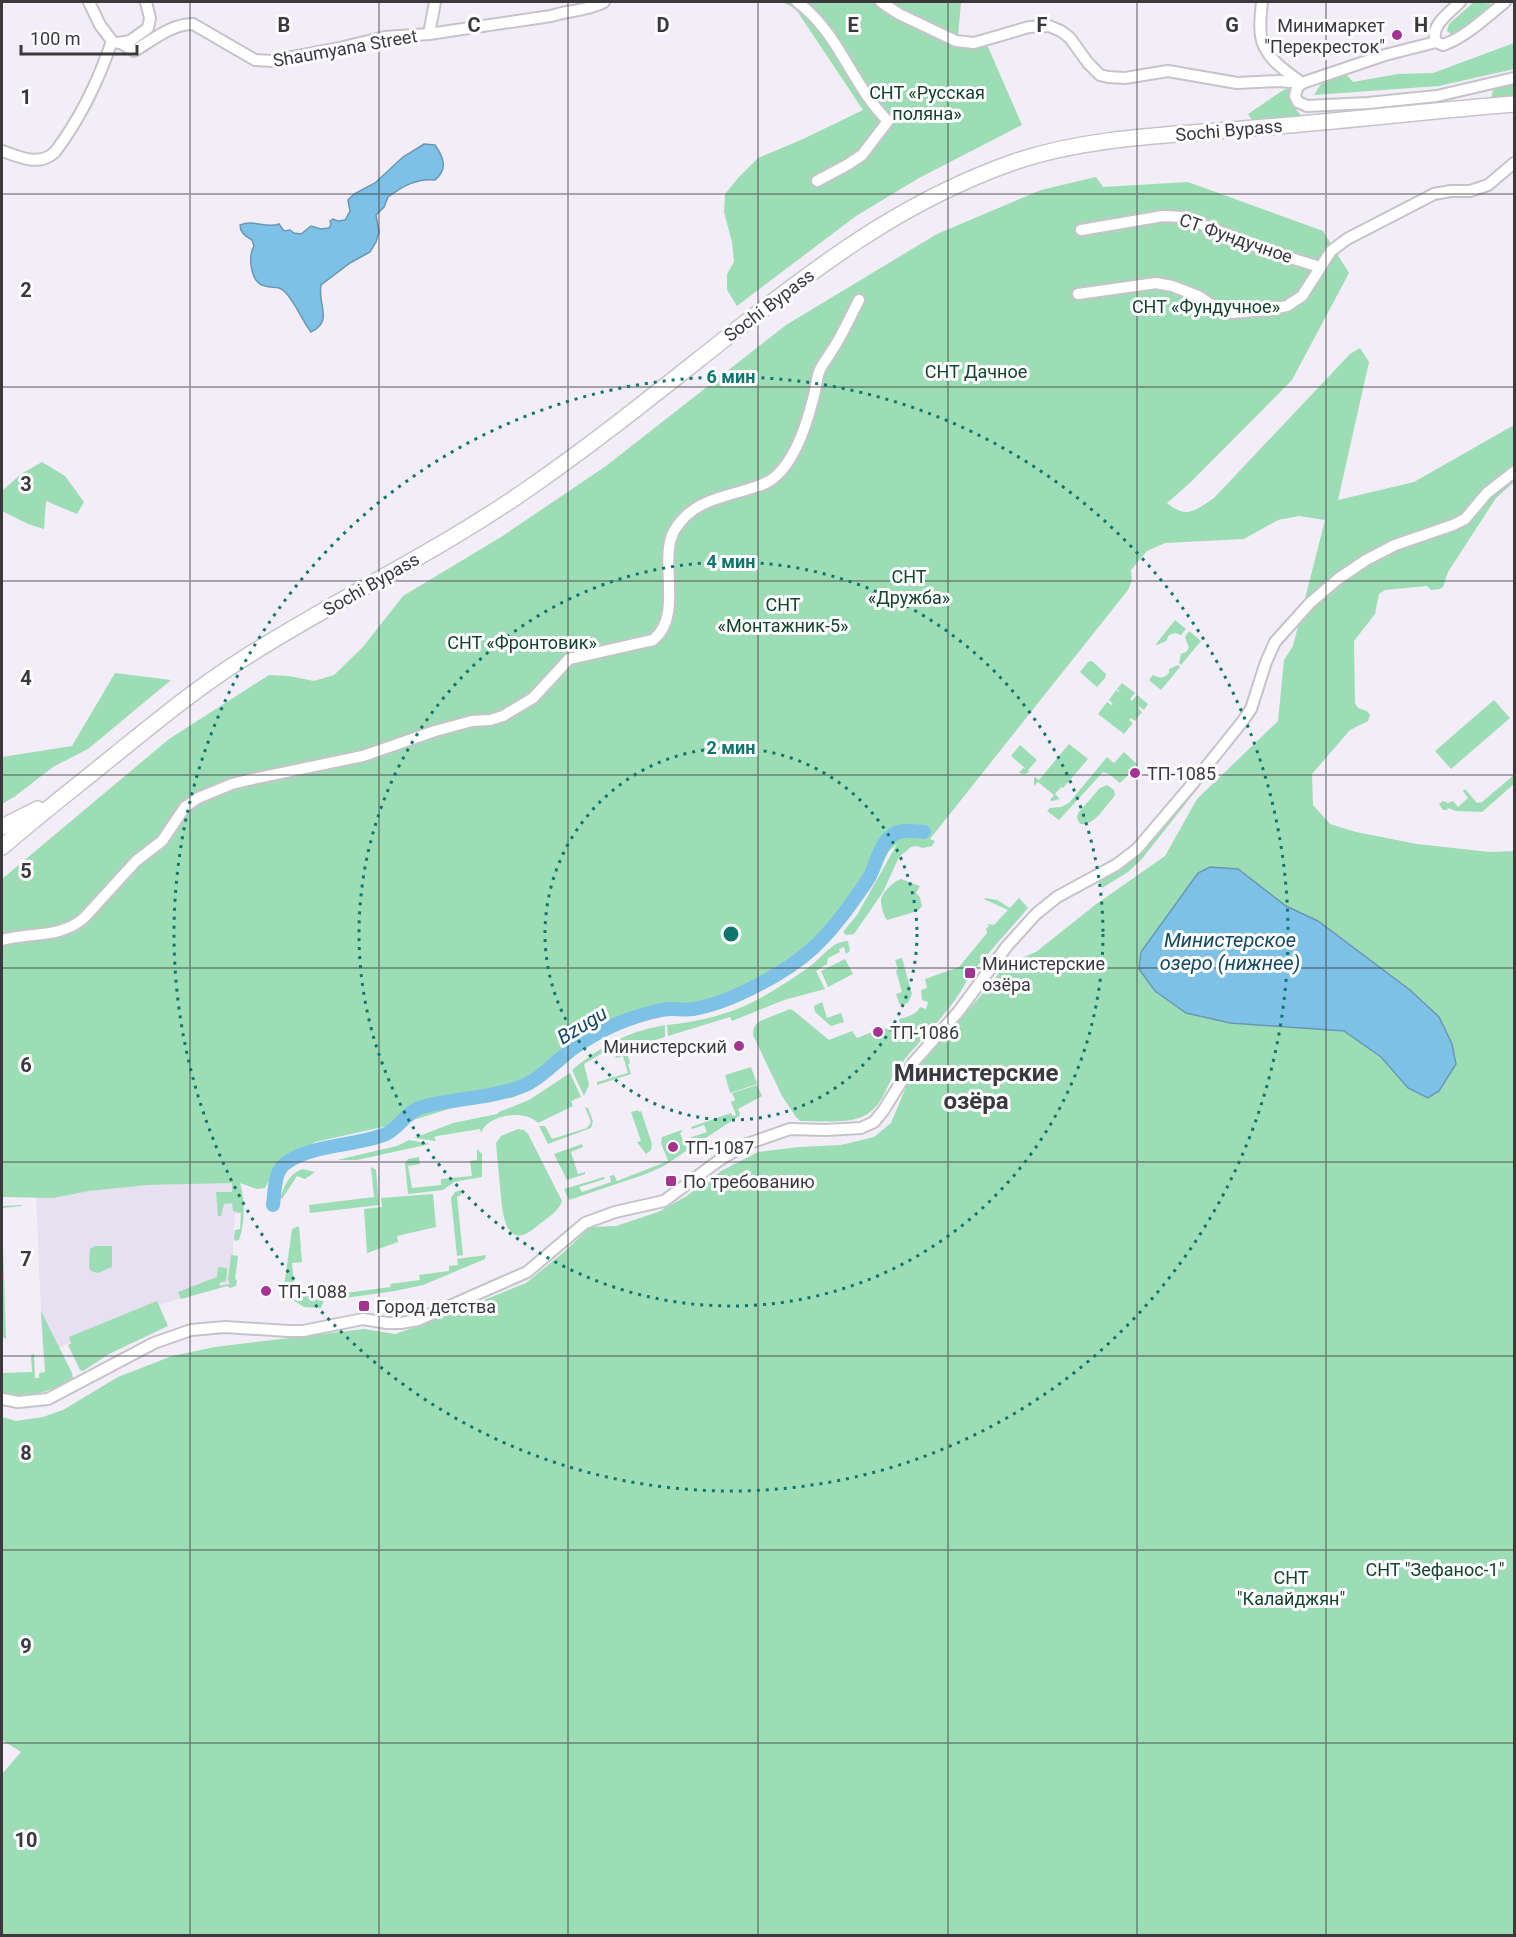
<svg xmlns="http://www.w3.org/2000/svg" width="1516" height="1937" font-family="Roboto,sans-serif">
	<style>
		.built { fill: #e7e0f0 }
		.green { fill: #9dddb5; fill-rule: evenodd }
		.water { fill: #7ec1e7; stroke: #6a98b4; stroke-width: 1.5 }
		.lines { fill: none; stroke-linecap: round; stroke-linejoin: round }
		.river { stroke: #7ec1e7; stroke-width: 14 }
		.minor-casing { stroke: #c7c3cb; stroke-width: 14 }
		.highway-casing { stroke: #c7c3cb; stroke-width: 18 }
		.minor { stroke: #fff; stroke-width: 10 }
		.highway { stroke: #fff; stroke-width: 15 }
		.grid { fill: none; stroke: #3b393c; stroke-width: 1.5; stroke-opacity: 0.55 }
		.ring { fill: none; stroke: #0f766e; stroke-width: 3; stroke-dasharray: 3 6 }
		.poi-dot { fill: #a33492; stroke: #fdfcfe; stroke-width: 2 }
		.labels { text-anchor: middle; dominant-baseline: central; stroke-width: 6; stroke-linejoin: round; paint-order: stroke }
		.poi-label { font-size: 18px; fill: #3b393c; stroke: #fdfcfe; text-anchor: start }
		.street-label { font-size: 18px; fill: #3b393c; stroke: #fdfcfe }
		.park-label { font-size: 18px; fill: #13452b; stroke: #fdfcfe }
		.water-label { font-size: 20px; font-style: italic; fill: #134963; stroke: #fdfcfe }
		.district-label { font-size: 24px; font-weight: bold; fill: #3b393c; stroke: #fdfcfe }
		.grid-label { font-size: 20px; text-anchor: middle; font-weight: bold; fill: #3b393c; stroke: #fdfcfe; stroke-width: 6; stroke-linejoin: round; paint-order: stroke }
		.centre { fill: #0f766e; stroke: #fdfcfe; stroke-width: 3 }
		.ring-label { font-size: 18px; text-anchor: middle; font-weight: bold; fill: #0f766e; stroke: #fdfcfe; stroke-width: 6; stroke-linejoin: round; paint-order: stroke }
	</style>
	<rect width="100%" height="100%" fill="#f2edf6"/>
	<path class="built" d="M 239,1182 L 242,1213 L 235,1214 L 231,1284 L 161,1304 L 89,1331 L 43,1358 L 36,1193 L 53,1198 L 89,1191 L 148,1185 Z"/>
	<g class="green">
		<path d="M 782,2 L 961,2 L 957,47 L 988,47 L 1022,125 L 919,178 L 856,216 L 737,306 L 727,290 L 727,274 L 734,262 L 732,242 L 724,212 L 725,194 L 739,177 L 758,158 L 801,140 L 863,110 L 795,8 Z"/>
		<path d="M 1474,2 L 1493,4 L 1457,32 L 1451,34 L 1447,31 L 1449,24 Z"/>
		<path d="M 1514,43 L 1514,69 L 1439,86 L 1314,95 L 1321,84 L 1346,74 L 1353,82 L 1398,74 L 1433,73 Z"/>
		<path d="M 1514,83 L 1514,97 L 1491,99 L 1493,90 Z"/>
		<path d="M 1289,88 L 1292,104 L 1302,117 L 1252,120 L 1248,114 L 1282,91 Z"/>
		<path d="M 1096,177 L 1103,187 L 1188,182 L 1323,231 L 1349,273 L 1292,380 L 1191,482 L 1167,503 C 1186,519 1195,511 1214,498 L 1350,354 L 1360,348 L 1369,362 L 1338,500 L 1414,482 L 1514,425 L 1514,482 L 1496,498 L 1448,572 L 1443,587 L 1440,589 L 1431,590 L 1427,586 L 1385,590 L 1379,594 L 1375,614 L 1354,641 L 1355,703 L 1358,708 L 1367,711 L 1370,715 L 1368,721 L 1350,730 L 1312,774 L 1313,805 L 1330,824 L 1356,832 L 1417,844 L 1489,852 L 1514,851 L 1514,1935 L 2,1935 L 2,1774 L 21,1752 L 2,1740 L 2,1417 L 16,1421 L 43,1417 L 63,1410 L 118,1377 L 172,1356 L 215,1347 L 364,1329 L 395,1334 L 419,1326 L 526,1283 L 564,1252 L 590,1227 L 616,1226 L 658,1212 L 685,1197 L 721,1171 L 758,1152 L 799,1147 L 841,1145 L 874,1137 L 891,1123 L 911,1075 L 985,991 L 1006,964 L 1036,952 L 1095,905 L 1165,856 L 1197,799 L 1278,721 L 1284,660 L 1293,646 L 1325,520 L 1299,516 L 1278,520 L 1244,539 L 1165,543 L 1147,551 L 1131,570 L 1132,581 L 1128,590 L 930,839 L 935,841 L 932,846 L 923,848 L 916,846 L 911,847 L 899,857 L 883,892 L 854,934 L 846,935 L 843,932 L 857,915 L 897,844 L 889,851 L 867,890 L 827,942 L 799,965 L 767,985 L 739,1000 L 700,1014 L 661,1015 L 618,1030 L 595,1041 L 577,1054 L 563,1066 L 531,1090 L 511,1098 L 496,1099 L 449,1109 L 410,1121 L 315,1142 L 279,1162 L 265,1188 L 257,1189 L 240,1183 C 245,1200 245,1223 239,1240 L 235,1241 L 234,1238 L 235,1230 L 240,1229 L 241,1213 L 233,1211 L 232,1203 L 224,1204 L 221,1216 L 218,1216 L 216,1192 L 232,1192 L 232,1183 L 148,1185 L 89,1191 L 53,1198 L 2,1197 L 2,879 L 169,739 L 269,675 L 289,676 L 314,681 L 334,675 L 363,647 L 403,596 L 501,537 L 606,466 L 786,325 L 937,234 L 1041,190 ZM 1238,869 L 1286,906 L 1318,921 L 1347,944 L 1408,1088 L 1381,1057 L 1344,1031 L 1155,991 L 1139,969 L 1141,952 Z"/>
		<path d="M 42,462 L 65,476 L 84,502 L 77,514 L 46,501 L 44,529 L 28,524 L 2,511 L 2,491 L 21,474 Z"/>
		<path d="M 1175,620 L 1186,629 L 1181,635 L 1175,633 L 1169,635 L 1166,641 L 1157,645 L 1156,644 Z"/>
		<path d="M 1189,631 L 1201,641 L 1181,665 L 1179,663 L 1181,654 L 1186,652 L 1189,648 L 1185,637 Z"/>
		<path d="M 1092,661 L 1106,674 L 1105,678 L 1097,687 L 1080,672 L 1088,662 Z"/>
		<path d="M 1178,665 L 1180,667 L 1161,690 L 1149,680 L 1153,675 C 1159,678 1164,679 1169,673 L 1169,669 Z"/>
		<path d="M 115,673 L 171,680 L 88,749 L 53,767 L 14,797 L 2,804 L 2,757 L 72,746 Z"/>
		<path d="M 1122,683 L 1135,693 L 1130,699 L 1132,701 L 1137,695 L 1148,704 L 1144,710 L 1140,707 L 1138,708 L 1142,712 L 1135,721 L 1131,718 L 1129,720 L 1133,723 L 1124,734 L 1098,714 L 1107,702 L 1111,705 L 1113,704 L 1109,700 L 1116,690 L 1121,693 L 1117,689 Z"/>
		<path d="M 1494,700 L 1510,718 L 1451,769 L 1435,751 Z"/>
		<path d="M 1069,744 L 1088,759 L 1063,788 L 1061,787 L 1055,794 L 1060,799 L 1052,801 L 1050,800 L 1054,795 L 1038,782 L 1034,786 L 1034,778 L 1035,777 L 1039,780 Z"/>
		<path d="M 1020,745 L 1037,760 L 1028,770 L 1029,772 L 1025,774 L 1019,773 L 1023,768 L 1026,769 L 1011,756 Z"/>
		<path d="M 1124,752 L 1138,765 L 1120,783 L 1109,774 L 1103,772 L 1059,820 L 1047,811 L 1050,808 L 1061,807 L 1069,803 L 1107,757 L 1114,763 Z"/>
		<path d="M 1514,775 L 1514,784 L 1482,812 L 1456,811 L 1448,808 L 1447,810 L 1443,810 L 1439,804 L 1443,801 L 1448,803 L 1453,801 L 1458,807 L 1468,798 L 1463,791 L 1465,789 L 1477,803 L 1482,802 Z"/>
		<path d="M 1107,785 L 1114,790 L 1115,795 L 1113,798 C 1104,808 1094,826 1080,824 L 1077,818 L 1078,813 L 1100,788 Z"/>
		<path d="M 1195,786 L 1198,788 L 1141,860 L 1128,872 L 1102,888 L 1098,880 L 1124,867 L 1144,851 Z"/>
		<path d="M 901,879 L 920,886 L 916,893 L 920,897 L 922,906 L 918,911 L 887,920 C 884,916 881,907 881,901 C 881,893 894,881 901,879 Z"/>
		<path d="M 985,898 L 997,900 L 1010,908 L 1019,898 L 1028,908 L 973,971 L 970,970 L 965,975 L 968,978 C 950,1016 915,1041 893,1076 C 885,1091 880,1108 864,1116 C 848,1124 818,1121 800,1121 L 796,1117 L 782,1096 L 753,1035 C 753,1028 755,1025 760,1021 L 790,1009 L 794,1011 L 829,1040 L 852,1031 L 857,1038 L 872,1032 L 875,1039 L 884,1036 L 882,1030 L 900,1024 L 899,1019 C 907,1017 916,1015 920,1007 L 926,1009 L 928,1002 L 922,1000 L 921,990 L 927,988 L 925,979 L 959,967 L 987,933 L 986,928 L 989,927 L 988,924 L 994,925 L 1008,910 L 984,899 Z"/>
		<path d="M 848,941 L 850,951 L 846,954 L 844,947 L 839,949 L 840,952 L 828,958 L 827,964 L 816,971 L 825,989 L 784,1000 L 732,1021 L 730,1017 L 668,1036 L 667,1025 C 702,1021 733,1014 764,996 C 781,986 799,975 814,963 C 826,953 832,942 848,941 Z"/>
		<path d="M 902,958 L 912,994 L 908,1003 L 900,1005 L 896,994 L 902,992 L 896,971 L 898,969 L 895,960 Z"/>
		<path d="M 845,959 L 853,974 L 828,987 L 821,971 Z"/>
		<path d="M 822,1002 L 827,1018 L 841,1013 L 844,1022 L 831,1026 L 815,1012 L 814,1006 Z"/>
		<path d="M 665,1025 L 665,1037 L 626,1049 L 630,1063 L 628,1064 L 631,1074 L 597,1085 L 597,1082 L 628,1073 L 623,1056 L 616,1058 L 612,1047 L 584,1064 L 589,1085 L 584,1096 L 572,1070 C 602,1045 627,1032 665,1025 Z"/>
		<path d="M 751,1067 L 757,1084 L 730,1093 L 725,1075 Z"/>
		<path d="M 570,1073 L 581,1097 L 571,1101 L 573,1106 L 538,1123 C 525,1109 488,1114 481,1133 L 480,1129 L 437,1136 L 434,1137 L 436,1141 L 414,1138 L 453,1123 L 497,1114 L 499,1112 L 529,1100 Z"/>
		<path d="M 757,1085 L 762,1096 L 738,1109 L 740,1114 L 739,1116 L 662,1167 L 646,1174 L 569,1200 L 564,1189 L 604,1177 L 605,1179 L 579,1187 L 582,1192 L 611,1182 L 610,1176 L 614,1175 L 617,1181 L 668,1161 L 661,1143 L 662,1137 L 682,1130 L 682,1132 L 680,1133 L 683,1140 L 707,1132 L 704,1125 L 692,1129 L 691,1127 L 731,1113 L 733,1116 L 736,1115 L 731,1102 L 735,1100 L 732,1093 Z"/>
		<path d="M 585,1107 L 588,1108 L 593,1121 L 591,1128 L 548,1144 L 539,1126 L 545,1126 L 552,1139 L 587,1128 L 591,1122 Z"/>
		<path d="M 638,1110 L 639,1112 L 641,1111 L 652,1144 L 651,1150 L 646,1154 L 637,1142 L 641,1141 L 631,1112 Z"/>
		<path d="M 518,1129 L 524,1130 L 528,1134 L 562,1201 C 559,1212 544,1220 536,1227 C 503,1255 502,1206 500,1186 C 499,1172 497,1158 496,1143 L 501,1136 Z"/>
		<path d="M 409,1140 L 430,1144 L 357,1160 L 337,1160 L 397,1146 Z"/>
		<path d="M 582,1144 L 583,1147 L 571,1152 L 578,1174 L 585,1172 L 585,1174 L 567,1180 L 554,1154 Z"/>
		<path d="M 477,1149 L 482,1154 L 482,1177 L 454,1182 L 443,1190 L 408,1194 L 405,1164 L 408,1159 L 419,1157 L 420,1164 L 408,1166 L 412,1188 L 441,1185 L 441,1179 L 472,1176 L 470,1161 L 477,1160 Z"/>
		<path d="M 371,1167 L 376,1170 L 379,1205 L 310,1213 L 309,1205 L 374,1197 Z"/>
		<path d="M 302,1169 L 315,1172 L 305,1179 L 297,1176 L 282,1199 L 280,1198 C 285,1185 288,1175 302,1169 Z"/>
		<path d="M 461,1190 L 461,1195 L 457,1197 L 463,1255 L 457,1256 L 451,1198 L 455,1192 Z"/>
		<path d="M 433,1194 L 436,1227 L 397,1236 L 398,1242 L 367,1253 L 364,1209 L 382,1207 L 381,1198 Z"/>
		<path d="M 21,1205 L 22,1206 L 3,1208 L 2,1214 L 6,1339 L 3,1337 L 2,1206 Z"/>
		<path d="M 299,1226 L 302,1262 L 292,1263 L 295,1295 L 327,1293 L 321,1308 L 304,1307 L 283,1294 L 292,1229 Z"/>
		<path d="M 112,1246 L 112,1267 L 98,1273 L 91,1271 L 89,1267 L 90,1249 L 95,1246 Z"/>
		<path d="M 231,1255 L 238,1256 L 235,1279 L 237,1280 L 236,1286 L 230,1288 L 227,1286 L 181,1299 L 178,1292 L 217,1277 L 218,1267 L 227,1268 L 226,1281 L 219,1283 L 220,1286 L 230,1284 L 228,1280 Z"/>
		<path d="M 486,1255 L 485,1259 L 423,1285 L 395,1291 L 331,1300 L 330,1295 L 391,1287 L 390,1284 L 420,1280 L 419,1275 L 449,1271 L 449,1266 L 458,1265 L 457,1259 Z"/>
		<path d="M 157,1301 L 168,1326 L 109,1354 L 83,1371 L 80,1370 L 68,1345 L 71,1343 L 69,1337 Z"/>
		<path d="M 41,1311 L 72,1373 L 73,1379 C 49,1392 29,1399 2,1393 L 2,1373 L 32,1372 L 31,1355 L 34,1354 L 35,1378 L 39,1378 L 39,1373 L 45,1372 Z"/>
	</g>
	<g class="water">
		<path d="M 424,144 L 435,145 C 444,158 448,169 435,180 C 417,178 403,186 388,197 L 384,207 L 376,215 L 379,232 L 376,242 L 370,252 L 350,263 L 321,285 C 317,304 334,321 311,332 C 302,320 296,304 286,293 C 278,284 273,289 265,286 C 250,283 248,256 254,246 L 252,240 C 246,237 240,233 240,225 C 254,219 266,229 279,224 L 284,231 L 290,230 L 294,233 L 301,234 L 311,226 L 321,229 L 329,228 L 331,224 L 330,221 L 333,219 L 338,221 L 345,220 L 350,211 L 348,200 L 354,194 L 375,183 L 403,157 Z"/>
		<path d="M 1210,867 L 1238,869 L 1286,906 L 1318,921 L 1410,990 L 1439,1017 L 1452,1044 L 1456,1064 L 1439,1091 L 1428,1098 L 1408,1088 L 1381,1057 L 1344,1031 L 1230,1023 L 1186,1013 L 1155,991 L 1139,969 L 1141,952 L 1198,873 Z"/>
	</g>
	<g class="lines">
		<path class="river" d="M 273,1205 C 275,1191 274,1171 286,1163 C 312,1144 357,1146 386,1134 C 399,1128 407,1111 422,1107 C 454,1098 488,1099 520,1087 C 541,1080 557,1059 575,1047 C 600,1030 631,1016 662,1010 C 672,1007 683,1011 693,1009 C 730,1003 786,973 813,948 C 834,929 851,904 867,881 C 876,868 878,847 890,837 C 900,828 912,831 924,832"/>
		<defs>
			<g id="minor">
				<path d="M 89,2 L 100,25 L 112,41"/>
				<path d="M 797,2 C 839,32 852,86 888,121 L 862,155 L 847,165 L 817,181"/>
				<path d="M 881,2 L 899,14 L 956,41 L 974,43 L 1029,27 L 1049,26 L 1061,31 L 1070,38 L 1088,63 L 1100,75 L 1108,77 L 1125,78 L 1168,71 L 1237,83 L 1279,81 L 1302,83"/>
				<path d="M 1262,2 C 1261,13 1259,25 1261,36 C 1264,57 1285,71 1302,83"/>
				<path d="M 1505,2 C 1486,17 1466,37 1443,45 L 1436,42 L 1385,55 L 1302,83 L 1297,88 L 1295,96 L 1298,102 L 1307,106 L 1368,103 L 1437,96 L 1514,78"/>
				<path d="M 429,34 L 435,2"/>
				<path d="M 1436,42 C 1429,26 1450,12 1460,2"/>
				<path d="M 118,43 L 130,41 L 148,28 L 150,18 L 146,2"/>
				<path d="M 121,43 L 134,51 C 153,40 171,24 193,24 L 255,60 L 272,61 L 335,49 L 385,37 L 429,34 L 551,16 C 569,10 587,11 604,2"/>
				<path d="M 2,151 C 20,157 39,167 55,152 C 80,119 99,79 112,41"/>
				<path d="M 1081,230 L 1163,216 L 1185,217 L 1264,250 L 1320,267"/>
				<path d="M 1078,294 L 1156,283 L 1172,286 L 1198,296 L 1218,309 L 1231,313 L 1267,310 L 1287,306 L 1302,296 L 1331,251 L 1347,239 L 1434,194 L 1451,191 L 1470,191 L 1488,185 L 1514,163"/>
				<path d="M 2,940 C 31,932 59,939 84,918 L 136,861 L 162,841 L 185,807 L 198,798 L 232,784 L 248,780 L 363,756 L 435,731 L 472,721 L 490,720 L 503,716 L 533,698 L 569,659 L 653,640 C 684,616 658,560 674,531 C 692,500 722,498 752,488 C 761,485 769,483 776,476 C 795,459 807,423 813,399 C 816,390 816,380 819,372 C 822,364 827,359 831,352 C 842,336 850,317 859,300"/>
				<path d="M 2,1399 L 18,1402 L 48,1399 L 154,1343 L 191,1330 L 225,1327 L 288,1331 L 303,1331 L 363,1319 L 387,1323 L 401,1323 L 418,1320 L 527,1272 L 585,1223 L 615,1212 L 664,1201 L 721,1159 L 747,1144 L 790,1129 L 826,1130 L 861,1128 L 874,1122 L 883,1111 L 913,1063 L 959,1011 L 1007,946 L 1036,914 L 1057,897 L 1116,865 L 1137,849 L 1194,782 L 1242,722 L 1251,709 L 1266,662 L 1275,642 L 1310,603 L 1338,579 L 1366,560 L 1395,545 L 1453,525 L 1465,519 L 1487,493 L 1514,472"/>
			</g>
			<g id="highway">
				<path d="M 2,827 L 38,809"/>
				<path d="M 2,847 C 39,815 78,785 116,754 C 157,721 197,688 241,660 C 336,599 440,551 532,486 C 604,436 671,381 740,327 C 827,259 908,199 1014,162 C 1090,136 1175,135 1255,128 C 1341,121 1428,111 1514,104"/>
			</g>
		</defs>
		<use href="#minor" class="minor-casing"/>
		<use href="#highway" class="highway-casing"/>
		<use href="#minor" class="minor"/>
		<use href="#highway" class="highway"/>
	</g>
	<path class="grid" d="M 190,2 L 190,1936M 379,2 L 379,1936M 568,2 L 568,1936M 758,2 L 758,1936M 948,2 L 948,1936M 1137,2 L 1137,1936M 1326,2 L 1326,1936M 2,194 L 1514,194M 2,387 L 1514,387M 2,581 L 1514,581M 2,775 L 1514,775M 2,968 L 1514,968M 2,1162 L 1514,1162M 2,1356 L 1514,1356M 2,1550 L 1514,1550M 2,1743 L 1514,1743"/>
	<g class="ring">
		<circle cx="731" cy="934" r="186"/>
		<circle cx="731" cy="934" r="372"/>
		<circle cx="731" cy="934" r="557"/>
	</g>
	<g class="poi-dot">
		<circle cx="1397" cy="35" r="6"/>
		<circle cx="1135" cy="773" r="6"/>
		<rect x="964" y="967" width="12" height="12" rx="3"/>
		<circle cx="878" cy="1032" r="6"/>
		<circle cx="739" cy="1046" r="6"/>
		<circle cx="673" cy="1147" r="6"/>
		<rect x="665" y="1175" width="12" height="12" rx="3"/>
		<circle cx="266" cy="1291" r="6"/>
		<rect x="358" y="1300" width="12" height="12" rx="3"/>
	</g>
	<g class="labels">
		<g class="poi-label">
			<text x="1385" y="25" text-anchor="end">Минимаркет<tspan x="1385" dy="21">"Перекресток"</tspan></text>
			<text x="1147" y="773">ТП-1085</text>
			<text x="982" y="963">Министерские<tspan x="982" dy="21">озёра</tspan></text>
			<text x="890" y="1032">ТП-1086</text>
			<text x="727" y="1046" text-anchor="end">Министерский</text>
			<text x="685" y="1147">ТП-1087</text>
			<text x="683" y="1181">По требованию</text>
			<text x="278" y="1291">ТП-1088</text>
			<text x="376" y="1306">Город детства</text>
		</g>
		<g class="street-label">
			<text transform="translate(345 48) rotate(-10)">Shaumyana Street</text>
			<text transform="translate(1229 130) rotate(-5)">Sochi Bypass</text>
			<text transform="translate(1236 238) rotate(19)">СТ Фундучное</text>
			<text transform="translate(769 305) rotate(-37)">Sochi Bypass</text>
			<text transform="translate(371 584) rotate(-30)">Sochi Bypass</text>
		</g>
		<g class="park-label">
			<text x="927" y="92">СНТ «Русская<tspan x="927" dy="21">поляна»</tspan></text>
			<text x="1206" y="306">СНТ «Фундучное»</text>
			<text x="976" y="371">СНТ Дачное</text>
			<text x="909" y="576">СНТ<tspan x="909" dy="21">«Дружба»</tspan></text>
			<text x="783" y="604">СНТ<tspan x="783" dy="21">«Монтажник-5»</tspan></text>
			<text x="522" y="642">СНТ «Фронтовик»</text>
			<text x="1435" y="1569">СНТ "Зефанос-1"</text>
			<text x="1291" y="1577">СНТ<tspan x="1291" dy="21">"Калайджян"</tspan></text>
		</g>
		<g class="water-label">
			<text x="1230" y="940">Министерское<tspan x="1230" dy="23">озеро (нижнее)</tspan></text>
			<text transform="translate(582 1025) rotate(-31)">Bzugu</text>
		</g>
		<g class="district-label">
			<text x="976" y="1073">Министерские<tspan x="976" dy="28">озёра</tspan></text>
		</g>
	</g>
	<g class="grid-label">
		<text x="284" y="32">B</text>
		<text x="474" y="32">C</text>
		<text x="663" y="32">D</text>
		<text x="853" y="32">E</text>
		<text x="1042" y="32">F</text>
		<text x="1232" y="32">G</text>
		<text x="1421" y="32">H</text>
		<text x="26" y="104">1</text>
		<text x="26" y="297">2</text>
		<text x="26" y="491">3</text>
		<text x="26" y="685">4</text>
		<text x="26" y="878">5</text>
		<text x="26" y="1072">6</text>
		<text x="26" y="1266">7</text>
		<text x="26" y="1460">8</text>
		<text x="26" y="1653">9</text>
		<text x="26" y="1847">10</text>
	</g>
	<circle cx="731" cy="934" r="9" class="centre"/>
	<g class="ring-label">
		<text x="731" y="383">6 мин</text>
		<text x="731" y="568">4 мин</text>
		<text x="731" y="754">2 мин</text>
	</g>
	<rect width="1516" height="1937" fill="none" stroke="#3b393c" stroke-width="6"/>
	<path d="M21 45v9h116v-9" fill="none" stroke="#3b393c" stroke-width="3"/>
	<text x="30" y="45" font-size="18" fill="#3b393c" stroke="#fdfcfe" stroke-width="4.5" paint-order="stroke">100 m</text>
</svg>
